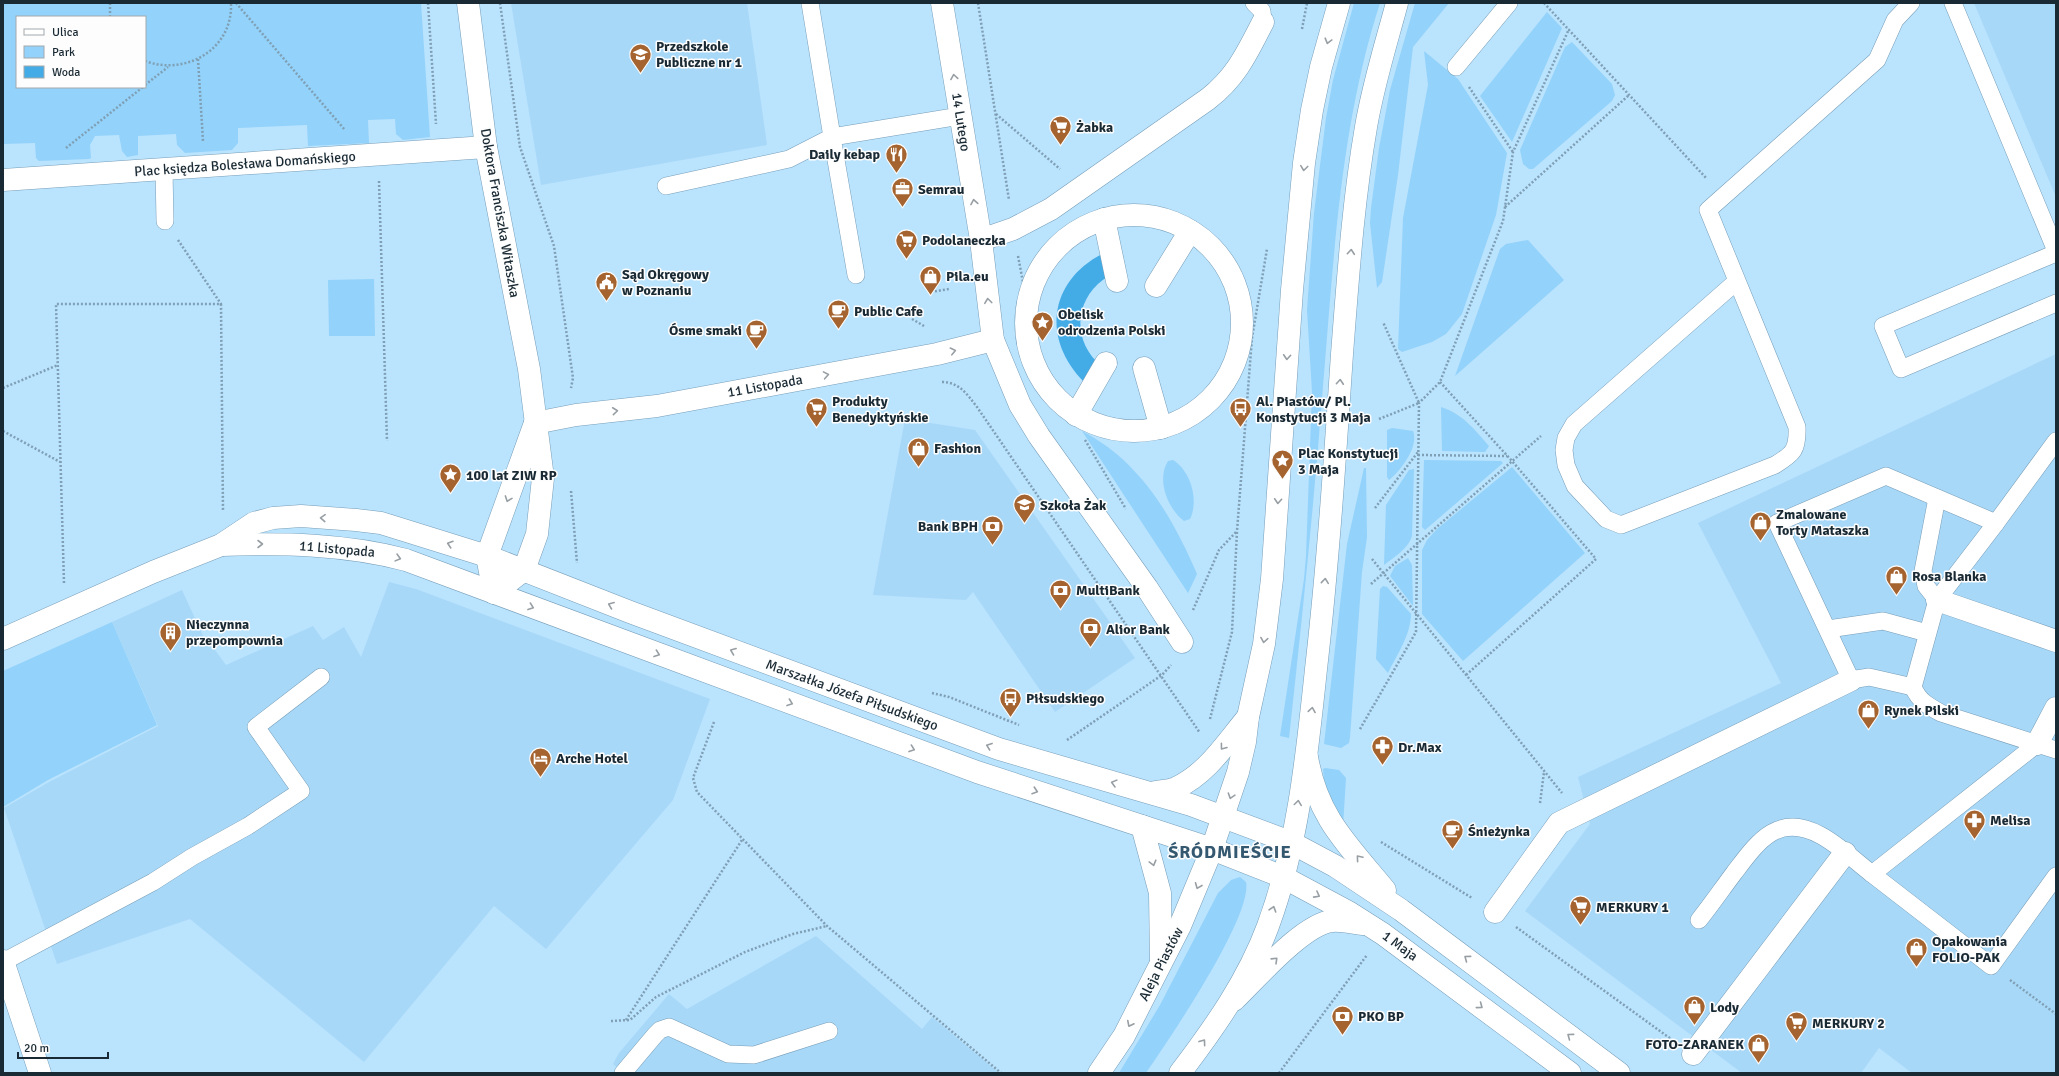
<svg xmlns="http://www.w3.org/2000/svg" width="2059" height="1076" font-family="Signika,sans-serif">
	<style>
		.built { fill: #a8d8f8 }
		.green { fill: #93d2fa; fill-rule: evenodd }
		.water { fill: #43ace7 }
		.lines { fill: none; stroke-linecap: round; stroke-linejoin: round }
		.lane-casing { stroke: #779eb8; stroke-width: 18 }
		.street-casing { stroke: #779eb8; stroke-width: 23 }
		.secondary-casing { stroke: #779eb8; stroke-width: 23 }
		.path { stroke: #7f9fb4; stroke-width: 2.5; stroke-dasharray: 2 2; stroke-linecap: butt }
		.lane { stroke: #fff; stroke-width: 17 }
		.street { stroke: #fff; stroke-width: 22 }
		.secondary { stroke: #fff; stroke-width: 22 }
		.oneway { stroke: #989fa4 }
		.labels { text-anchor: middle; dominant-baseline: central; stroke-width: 3; stroke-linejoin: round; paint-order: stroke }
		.poi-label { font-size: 14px; font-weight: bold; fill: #1a2a34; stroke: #fdfdfd; text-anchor: start }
		.street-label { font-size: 14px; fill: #1a2a34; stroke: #fdfdfd }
		.district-label { font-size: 18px; font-weight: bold; letter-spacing: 1px; fill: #335870; stroke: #fdfdfd }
	</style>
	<rect width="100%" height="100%" fill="#bae3fe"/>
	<g class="built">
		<path d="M 511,3 L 747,3 L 767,145 L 541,185 Z"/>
		<path d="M 1974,3 L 2056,3 L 2056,197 Z"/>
		<path d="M 2056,354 L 2056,1073 L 1912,1073 L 1879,1048 L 1861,1073 L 1742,1073 L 1525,911 L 1590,824 L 1578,777 L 1781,683 L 1698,523 Z"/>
		<path d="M 905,419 L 975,430 L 1135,658 L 1055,712 L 973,592 L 966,600 L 873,595 Z"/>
		<path d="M 389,582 L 416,589 L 710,699 L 673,800 L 546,949 L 494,906 L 364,1062 L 190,919 L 57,964 L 4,808 L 49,782 L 158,726 L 112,622 L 182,590 L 205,640 L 207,639 L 226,665 L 313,626 L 323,640 L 344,627 L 361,657 Z"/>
		<path d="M 816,936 L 922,1029 L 932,1017 L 999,1073 L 623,1073 L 613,1064 L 619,1053 L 669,994 L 687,1009 Z"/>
	</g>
	<g class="green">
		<path d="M 3,3 L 421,3 L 430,137 L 403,140 L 396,134 L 395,119 L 368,120 L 369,143 L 308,146 L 307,125 L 238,128 L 238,143 L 232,150 L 185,153 L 177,145 L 176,134 L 138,136 L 138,155 L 127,157 L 122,151 L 119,135 L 95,136 L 90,145 L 91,158 L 89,159 L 39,161 L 36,158 L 35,143 L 3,144 ZM 17,17 L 145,17 L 145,87 L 17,87 Z"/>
		<path d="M 1354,3 L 1380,3 C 1340,127 1334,257 1323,386 C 1314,503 1302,621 1289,738 L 1280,736 L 1304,579 L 1306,556 L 1312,392 L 1307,310 L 1314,213 L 1326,118 L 1333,80 Z"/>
		<path d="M 1415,3 L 1449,3 L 1413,47 L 1398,175 L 1382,282 L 1377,288 L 1370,223 L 1371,208 L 1379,148 L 1390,90 Z"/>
		<path d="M 1547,12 L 1562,28 L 1512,142 L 1480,96 Z"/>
		<path d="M 1572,42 L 1612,84 L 1615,95 L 1612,101 L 1533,169 L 1529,169 L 1523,164 L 1520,150 L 1565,47 Z"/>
		<path d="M 1424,51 L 1458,79 L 1507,153 L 1496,215 L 1462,314 L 1446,334 L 1432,342 L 1402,352 L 1398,349 L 1403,218 L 1428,85 Z"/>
		<path d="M 1528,240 L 1564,280 L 1455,376 L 1500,249 L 1506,244 Z"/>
		<path d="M 374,279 L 375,336 L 329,336 L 328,280 Z"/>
		<path d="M 1441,407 C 1463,414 1475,430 1489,446 L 1485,452 L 1442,451 Z"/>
		<path d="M 1392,428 L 1413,431 C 1419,447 1401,470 1389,480 L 1387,477 L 1387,430 Z"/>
		<path d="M 1082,431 C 1140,461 1172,516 1197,574 L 1188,593 Z"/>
		<path d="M 1173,460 C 1191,471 1199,501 1190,519 L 1184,521 C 1168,509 1156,480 1168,461 Z"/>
		<path d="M 1424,460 L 1501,461 L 1503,463 L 1425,530 L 1422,527 Z"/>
		<path d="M 1512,467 L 1585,553 L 1463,661 L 1422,614 L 1422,550 L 1427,540 L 1437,529 Z"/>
		<path d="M 1364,468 L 1366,468 L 1367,537 L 1362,572 L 1350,737 L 1349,743 L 1341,748 L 1324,744 L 1347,544 Z"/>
		<path d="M 1414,469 L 1412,536 C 1408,549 1394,557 1384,565 L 1386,505 L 1409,470 Z"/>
		<path d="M 1408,558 L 1412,565 L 1413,606 L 1390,576 L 1395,566 Z"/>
		<path d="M 1383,586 L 1387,587 L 1411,614 C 1411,634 1397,655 1388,673 L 1376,659 L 1380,589 Z"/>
		<path d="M 112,622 L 157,725 L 48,780 L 3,807 L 3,671 Z"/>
		<path d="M 1325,768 L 1339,770 L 1346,778 L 1343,826 C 1332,808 1324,791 1323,769 Z"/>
		<path d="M 1240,877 L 1246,882 C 1253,916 1168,1041 1146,1073 L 1119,1073 L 1160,1005 L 1218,893 L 1231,880 Z"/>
	</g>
	<path class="water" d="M 1102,254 L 1109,276 C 1076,295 1071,336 1097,362 L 1084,382 C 1042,340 1048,282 1102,254 Z"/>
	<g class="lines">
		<defs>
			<g id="lane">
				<path d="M 1254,3 L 1262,11 L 1263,22"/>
				<path d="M 1953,3 L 2056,251"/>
				<path d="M 1456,67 L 1509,3"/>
				<path d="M 164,170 L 165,221"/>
				<path d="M 666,186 L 789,159 L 832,137 L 810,3"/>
				<path d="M 2056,253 L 1883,326 L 1901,369 L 2056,303"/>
				<path d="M 856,275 L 832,137 L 960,116"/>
				<path d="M 1737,281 L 1574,424 L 1566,438 L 1564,450 L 1566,465 L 1575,486 L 1606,519 L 1621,525 L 1775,465 C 1793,454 1798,450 1797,427 L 1708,210 L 1877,60 L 1895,20 L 1911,3"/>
				<path d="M 2056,441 L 1996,523 L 1937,600 L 1913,687 C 1919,701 1928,706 1941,713 L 2056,750"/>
				<path d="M 1937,600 L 1926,586 L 1923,571 L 1937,498"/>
				<path d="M 1828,629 L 1883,621 L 1927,633"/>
				<path d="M 1913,687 L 1869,677 L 1851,680 L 1777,523 L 1886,476 L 1996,523"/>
				<path d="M 2037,744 L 1872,874 L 1991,966 L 2056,876"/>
				<path d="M 1699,920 C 1711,905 1722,889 1734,873 C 1757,843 1777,812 1820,835 C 1839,845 1855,861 1872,874"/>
				<path d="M 3,962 L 153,882 L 192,857 L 248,826 L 301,791 L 256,727 L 321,677"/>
				<path d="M 623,1073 L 655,1035 L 660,1030 L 669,1027 L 728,1054 L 754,1055 L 829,1031"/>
			</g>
			<g id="street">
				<path d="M 468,3 L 486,147 L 529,369 L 543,478 L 537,534 L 524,570 L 494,593 L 487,556 L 535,423"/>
				<path d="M 942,3 L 981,240 L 993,340 L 1020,405 L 1039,436 L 1147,588 L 1182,642"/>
				<path d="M 3,180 L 486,147"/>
				<circle cx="1134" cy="323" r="108"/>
				<path d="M 1104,219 L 1117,281"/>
				<path d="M 981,240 L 1013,229 L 1051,209 L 1208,99 C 1237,76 1247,53 1263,22"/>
				<path d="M 1156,286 L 1190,231"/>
				<path d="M 1144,368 L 1161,428"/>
				<path d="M 1076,415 L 1106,363"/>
				<path d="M 535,423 L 576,415 L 657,406 L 937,354 L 993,340"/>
				<path d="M 1937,600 L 2056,641"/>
				<path d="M 2037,744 L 2056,708"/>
				<path d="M 1307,757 C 1317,817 1348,845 1385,890"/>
				<path d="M 1290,842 L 1335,866 L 1401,910 L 1619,1073"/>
				<path d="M 1283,877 L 1350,913 L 1383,934 L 1570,1073"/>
				<path d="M 1495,912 L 1559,823 L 1851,680"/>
				<path d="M 3,961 L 40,1073"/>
				<path d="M 1234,1000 C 1256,979 1303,924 1332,921 C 1342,920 1353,923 1363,924"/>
				<path d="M 1693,1054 L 1845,853"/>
			</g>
			<g id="secondary">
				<path d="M 221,545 C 283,543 346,544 406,560 L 977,772 L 1212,849 L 1283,877"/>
				<path d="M 3,639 L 153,572 L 221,545 L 254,523 L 273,518 L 301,516 L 356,520 L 381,523 L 487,556 L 630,612 L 999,749 L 1191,805 L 1290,842"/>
				<path d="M 1152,793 C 1159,791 1169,791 1176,788 C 1208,773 1226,743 1248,717"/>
				<path d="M 1142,826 L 1160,893 L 1161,960"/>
				<path d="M 1099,1073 L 1124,1036 L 1180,926 L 1212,849 L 1238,772 L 1245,742 L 1248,717 L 1264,644 L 1272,579 L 1292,290 L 1304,163 L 1312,110 L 1321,67 L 1339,3"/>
				<path d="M 1180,1073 C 1215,1027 1248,980 1268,926 C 1298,845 1307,755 1316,669 C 1328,564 1335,459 1342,354 C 1348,278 1353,202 1366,127 C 1373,85 1386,44 1397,3"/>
			</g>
		</defs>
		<use href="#lane" class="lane-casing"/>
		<use href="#street" class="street-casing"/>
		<use href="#secondary" class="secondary-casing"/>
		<g class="path">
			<path d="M 110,3 L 110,17"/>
			<path d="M 236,3 L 345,130"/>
			<path d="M 428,3 L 436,124"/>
			<path d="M 500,3 L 520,147 L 554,246 L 573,378 L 571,388"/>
			<path d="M 978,3 L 1009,200"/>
			<path d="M 1544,3 L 1707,179"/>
			<path d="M 1302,29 L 1307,3"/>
			<path d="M 198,59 L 203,141"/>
			<path d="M 145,61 C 185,76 233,50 231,3"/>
			<path d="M 145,85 L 168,67"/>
			<path d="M 1469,87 L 1513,152"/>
			<path d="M 996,114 L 1060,169"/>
			<path d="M 66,148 L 143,87"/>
			<path d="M 379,181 L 387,441"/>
			<path d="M 1505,207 L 1629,95"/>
			<path d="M 178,240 L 221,304"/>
			<path d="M 1018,256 L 1027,303"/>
			<path d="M 931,292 L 949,289"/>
			<path d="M 912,319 L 924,326"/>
			<path d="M 1242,332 L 1252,338"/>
			<path d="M 942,382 C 959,382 967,394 977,407 L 1200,733"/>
			<path d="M 1440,382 L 1512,461 L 1596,559 L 1466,675"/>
			<path d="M 1044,384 L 1056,398"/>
			<path d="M 3,388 L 58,365"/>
			<path d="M 1379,419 L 1419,403 L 1383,322"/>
			<path d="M 3,431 L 60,462"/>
			<path d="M 1085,440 L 1126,509"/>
			<path d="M 1418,455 L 1507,456"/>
			<path d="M 571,491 L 577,563"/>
			<path d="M 1375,508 L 1418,452"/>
			<path d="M 1372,559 L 1562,793"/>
			<path d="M 64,583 L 56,304 L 221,304 L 223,511"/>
			<path d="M 1371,584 L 1541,436"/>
			<path d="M 1193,610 L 1219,550 L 1237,531"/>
			<path d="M 932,693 L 949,697 L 1019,725"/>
			<path d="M 1210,719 L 1232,632 L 1237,531 L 1252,338 L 1267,249"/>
			<path d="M 714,722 L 693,778 L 697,792 L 827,926 L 1001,1073"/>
			<path d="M 1360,729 L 1416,632 L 1419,403 L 1440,382 L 1503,221 L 1513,152 L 1569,29"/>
			<path d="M 1067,740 L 1162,675 L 1171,665"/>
			<path d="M 1540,803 L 1544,772"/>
			<path d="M 1381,842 L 1472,898"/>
			<path d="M 1516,927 L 1671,1039"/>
			<path d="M 2010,980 L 2056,1014"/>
			<path d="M 626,1020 L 742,840"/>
			<path d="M 611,1021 L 630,1020 L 656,997 L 745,952 L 793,934 L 827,926"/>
			<path d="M 1279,1073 L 1367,955"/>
		</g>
		<use href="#lane" class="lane"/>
		<use href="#street" class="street"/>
		<use href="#secondary" class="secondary"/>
	</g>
	<defs><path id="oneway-chevron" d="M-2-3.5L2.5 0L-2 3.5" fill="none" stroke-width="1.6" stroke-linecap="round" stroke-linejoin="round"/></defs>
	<g class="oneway">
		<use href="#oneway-chevron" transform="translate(1328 41) rotate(105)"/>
		<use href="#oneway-chevron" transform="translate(954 77) rotate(-99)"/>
		<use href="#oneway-chevron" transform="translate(1304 168) rotate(97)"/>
		<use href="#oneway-chevron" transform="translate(974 202) rotate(-100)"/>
		<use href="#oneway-chevron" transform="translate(1351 252) rotate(-85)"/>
		<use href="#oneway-chevron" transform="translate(988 301) rotate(-97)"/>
		<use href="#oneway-chevron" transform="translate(953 351) rotate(-13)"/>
		<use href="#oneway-chevron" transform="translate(1287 357) rotate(94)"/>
		<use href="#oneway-chevron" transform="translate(826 375) rotate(-10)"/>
		<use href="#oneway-chevron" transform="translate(1340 382) rotate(-86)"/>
		<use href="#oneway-chevron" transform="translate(615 411) rotate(-6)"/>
		<use href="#oneway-chevron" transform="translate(508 499) rotate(110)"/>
		<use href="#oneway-chevron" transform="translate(1278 501) rotate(94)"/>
		<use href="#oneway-chevron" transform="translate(323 518) rotate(-177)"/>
		<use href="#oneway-chevron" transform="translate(260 544)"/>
		<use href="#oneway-chevron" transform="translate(450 544) rotate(-162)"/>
		<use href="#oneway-chevron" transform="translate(398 558) rotate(15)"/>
		<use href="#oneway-chevron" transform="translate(1325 581) rotate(-84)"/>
		<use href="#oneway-chevron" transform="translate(611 605) rotate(-158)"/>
		<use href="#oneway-chevron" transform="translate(531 607) rotate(20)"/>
		<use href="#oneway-chevron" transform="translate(1264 640) rotate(99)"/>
		<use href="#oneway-chevron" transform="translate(733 651) rotate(-159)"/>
		<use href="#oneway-chevron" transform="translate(657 654) rotate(20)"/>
		<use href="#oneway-chevron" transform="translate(790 703) rotate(20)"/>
		<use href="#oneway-chevron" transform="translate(1312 710) rotate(-81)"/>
		<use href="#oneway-chevron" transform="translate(989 746) rotate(-160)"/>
		<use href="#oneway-chevron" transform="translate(1223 747) rotate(127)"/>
		<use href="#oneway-chevron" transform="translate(912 749) rotate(20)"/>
		<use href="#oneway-chevron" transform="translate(1114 783) rotate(-165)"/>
		<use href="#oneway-chevron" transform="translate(1035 791) rotate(18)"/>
		<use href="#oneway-chevron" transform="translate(1231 796) rotate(108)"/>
		<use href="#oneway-chevron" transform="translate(1298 803) rotate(-82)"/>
		<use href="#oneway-chevron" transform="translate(1359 858) rotate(-130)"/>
		<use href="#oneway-chevron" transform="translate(1153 863) rotate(75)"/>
		<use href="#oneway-chevron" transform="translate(1198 886) rotate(112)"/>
		<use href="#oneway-chevron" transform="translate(1317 895) rotate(28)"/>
		<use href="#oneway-chevron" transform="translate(1273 909) rotate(-72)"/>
		<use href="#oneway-chevron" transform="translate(1467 958) rotate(-143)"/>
		<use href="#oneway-chevron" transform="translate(1275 960) rotate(-44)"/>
		<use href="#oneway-chevron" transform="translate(1480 1006) rotate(37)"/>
		<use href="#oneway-chevron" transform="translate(1130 1024) rotate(117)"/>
		<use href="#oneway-chevron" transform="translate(1570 1036) rotate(-143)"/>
		<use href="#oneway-chevron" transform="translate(1203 1042) rotate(-54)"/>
	</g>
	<defs>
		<symbol id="school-pin" viewBox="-11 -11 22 30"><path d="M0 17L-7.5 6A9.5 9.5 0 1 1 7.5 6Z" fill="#a5642f" stroke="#fdfdfd"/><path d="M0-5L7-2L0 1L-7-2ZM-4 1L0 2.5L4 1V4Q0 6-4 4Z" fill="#fff"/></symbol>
		<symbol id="supermarket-pin" viewBox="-11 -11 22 30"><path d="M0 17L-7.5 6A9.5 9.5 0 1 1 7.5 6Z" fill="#a5642f" stroke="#fdfdfd"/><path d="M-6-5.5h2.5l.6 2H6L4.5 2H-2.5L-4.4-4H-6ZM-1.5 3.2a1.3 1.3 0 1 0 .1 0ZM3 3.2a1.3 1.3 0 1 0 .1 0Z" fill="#fff"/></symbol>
		<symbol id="restaurant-pin" viewBox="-11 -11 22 30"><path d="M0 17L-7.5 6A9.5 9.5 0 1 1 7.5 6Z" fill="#a5642f" stroke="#fdfdfd"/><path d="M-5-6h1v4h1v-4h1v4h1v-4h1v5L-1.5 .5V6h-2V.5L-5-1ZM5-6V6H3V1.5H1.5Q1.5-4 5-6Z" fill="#fff"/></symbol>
		<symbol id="office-pin" viewBox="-11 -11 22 30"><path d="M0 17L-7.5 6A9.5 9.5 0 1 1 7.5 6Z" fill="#a5642f" stroke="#fdfdfd"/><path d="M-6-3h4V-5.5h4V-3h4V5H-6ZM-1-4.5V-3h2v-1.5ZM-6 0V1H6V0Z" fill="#fff"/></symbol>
		<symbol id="shop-pin" viewBox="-11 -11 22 30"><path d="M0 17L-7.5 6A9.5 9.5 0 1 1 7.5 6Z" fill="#a5642f" stroke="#fdfdfd"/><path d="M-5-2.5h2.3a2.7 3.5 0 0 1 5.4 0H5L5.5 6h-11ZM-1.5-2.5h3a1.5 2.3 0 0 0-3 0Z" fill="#fff"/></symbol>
		<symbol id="civic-pin" viewBox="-11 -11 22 30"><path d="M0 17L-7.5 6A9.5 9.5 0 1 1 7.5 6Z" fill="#a5642f" stroke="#fdfdfd"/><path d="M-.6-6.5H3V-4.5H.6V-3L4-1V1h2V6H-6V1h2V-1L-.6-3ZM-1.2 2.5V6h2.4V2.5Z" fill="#fff"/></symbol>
		<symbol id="cafe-pin" viewBox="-11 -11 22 30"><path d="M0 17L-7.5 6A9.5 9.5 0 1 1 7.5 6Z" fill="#a5642f" stroke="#fdfdfd"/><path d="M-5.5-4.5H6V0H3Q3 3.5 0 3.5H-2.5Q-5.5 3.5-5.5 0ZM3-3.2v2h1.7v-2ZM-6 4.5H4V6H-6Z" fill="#fff"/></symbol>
		<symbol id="sight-pin" viewBox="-11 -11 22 30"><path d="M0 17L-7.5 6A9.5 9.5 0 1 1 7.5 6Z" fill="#a5642f" stroke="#fdfdfd"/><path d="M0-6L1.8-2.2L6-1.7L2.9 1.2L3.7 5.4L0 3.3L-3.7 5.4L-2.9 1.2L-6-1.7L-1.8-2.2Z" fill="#fff"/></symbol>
		<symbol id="bus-pin" viewBox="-11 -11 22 30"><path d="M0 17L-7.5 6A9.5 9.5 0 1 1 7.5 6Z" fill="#a5642f" stroke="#fdfdfd"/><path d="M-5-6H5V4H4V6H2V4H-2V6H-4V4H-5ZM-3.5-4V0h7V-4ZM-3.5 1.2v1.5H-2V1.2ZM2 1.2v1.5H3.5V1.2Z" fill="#fff"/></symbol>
		<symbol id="bank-pin" viewBox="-11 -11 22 30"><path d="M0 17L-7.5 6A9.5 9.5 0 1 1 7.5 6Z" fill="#a5642f" stroke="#fdfdfd"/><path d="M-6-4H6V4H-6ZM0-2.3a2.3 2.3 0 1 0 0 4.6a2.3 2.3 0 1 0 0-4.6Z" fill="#fff"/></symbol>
		<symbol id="building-pin" viewBox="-11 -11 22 30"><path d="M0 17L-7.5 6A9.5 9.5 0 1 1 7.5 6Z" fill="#a5642f" stroke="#fdfdfd"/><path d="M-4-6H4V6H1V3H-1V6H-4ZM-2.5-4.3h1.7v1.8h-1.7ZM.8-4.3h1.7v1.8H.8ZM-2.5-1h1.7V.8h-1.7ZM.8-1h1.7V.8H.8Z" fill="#fff"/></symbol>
		<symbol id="pharmacy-pin" viewBox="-11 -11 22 30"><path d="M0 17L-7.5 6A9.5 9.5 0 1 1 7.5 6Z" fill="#a5642f" stroke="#fdfdfd"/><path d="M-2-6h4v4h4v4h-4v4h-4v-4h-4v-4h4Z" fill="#fff"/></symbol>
		<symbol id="hotel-pin" viewBox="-11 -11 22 30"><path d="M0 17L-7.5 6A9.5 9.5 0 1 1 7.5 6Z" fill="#a5642f" stroke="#fdfdfd"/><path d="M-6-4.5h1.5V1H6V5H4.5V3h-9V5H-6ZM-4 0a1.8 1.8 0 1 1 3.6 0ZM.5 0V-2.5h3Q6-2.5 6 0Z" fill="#fff"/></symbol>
	</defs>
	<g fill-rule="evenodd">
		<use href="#school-pin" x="628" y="42" width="25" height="34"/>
		<use href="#supermarket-pin" x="1048" y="114" width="25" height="34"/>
		<use href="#restaurant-pin" x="884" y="142" width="25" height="34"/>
		<use href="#office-pin" x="890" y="176" width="25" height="34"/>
		<use href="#supermarket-pin" x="894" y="228" width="25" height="34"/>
		<use href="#shop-pin" x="918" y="264" width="25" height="34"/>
		<use href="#civic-pin" x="594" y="270" width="25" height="34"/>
		<use href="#cafe-pin" x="826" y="298" width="25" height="34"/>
		<use href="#sight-pin" x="1030" y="310" width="25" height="34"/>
		<use href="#cafe-pin" x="744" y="318" width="25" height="34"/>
		<use href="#supermarket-pin" x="804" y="396" width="25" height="34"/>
		<use href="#bus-pin" x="1228" y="396" width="25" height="34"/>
		<use href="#shop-pin" x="906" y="436" width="25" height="34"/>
		<use href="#sight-pin" x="1270" y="448" width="25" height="34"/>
		<use href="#sight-pin" x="438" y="462" width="25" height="34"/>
		<use href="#school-pin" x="1012" y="492" width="25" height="34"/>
		<use href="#shop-pin" x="1748" y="510" width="25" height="34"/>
		<use href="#bank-pin" x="980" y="514" width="25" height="34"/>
		<use href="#shop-pin" x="1884" y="564" width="25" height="34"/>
		<use href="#bank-pin" x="1048" y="578" width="25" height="34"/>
		<use href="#bank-pin" x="1078" y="616" width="25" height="34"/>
		<use href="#building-pin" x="158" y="620" width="25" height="34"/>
		<use href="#bus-pin" x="998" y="686" width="25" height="34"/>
		<use href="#shop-pin" x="1856" y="698" width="25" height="34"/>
		<use href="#pharmacy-pin" x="1370" y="734" width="25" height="34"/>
		<use href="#hotel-pin" x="528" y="746" width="25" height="34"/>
		<use href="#pharmacy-pin" x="1962" y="808" width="25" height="34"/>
		<use href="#cafe-pin" x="1440" y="818" width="25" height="34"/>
		<use href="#supermarket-pin" x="1568" y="894" width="25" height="34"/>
		<use href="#shop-pin" x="1904" y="936" width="25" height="34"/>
		<use href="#shop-pin" x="1682" y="994" width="25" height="34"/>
		<use href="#bank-pin" x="1330" y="1004" width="25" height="34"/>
		<use href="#supermarket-pin" x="1784" y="1010" width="25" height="34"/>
		<use href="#shop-pin" x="1746" y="1032" width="25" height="34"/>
	</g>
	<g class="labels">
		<g class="poi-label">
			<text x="656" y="46">Przedszkole<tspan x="656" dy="16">Publiczne nr 1</tspan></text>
			<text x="1076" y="127">Żabka</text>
			<text x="880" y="154" text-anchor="end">Daily kebap</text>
			<text x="918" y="189">Semrau</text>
			<text x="922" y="240">Podolaneczka</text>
			<text x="622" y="274">Sąd Okręgowy<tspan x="622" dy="16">w Poznaniu</tspan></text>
			<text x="946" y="276">Pila.eu</text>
			<text x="854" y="311">Public Cafe</text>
			<text x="1058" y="314">Obelisk<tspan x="1058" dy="16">odrodzenia Polski</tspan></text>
			<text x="742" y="330" text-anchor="end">Ósme smaki</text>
			<text x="832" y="401">Produkty<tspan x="832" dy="16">Benedyktyńskie</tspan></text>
			<text x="1256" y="401">Al. Piastów/ Pl.<tspan x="1256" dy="16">Konstytucji 3 Maja</tspan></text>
			<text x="934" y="448">Fashion</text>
			<text x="1298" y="453">Plac Konstytucji<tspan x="1298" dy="16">3 Maja</tspan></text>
			<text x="466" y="475">100 lat ZIW RP</text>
			<text x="1040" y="505">Szkoła Żak</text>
			<text x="1776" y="514">Zmalowane<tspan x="1776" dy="16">Torty Mataszka</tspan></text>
			<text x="978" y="526" text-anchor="end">Bank BPH</text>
			<text x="1912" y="576">Rosa Blanka</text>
			<text x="1076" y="590">MultiBank</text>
			<text x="186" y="624">Nieczynna<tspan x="186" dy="16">przepompownia</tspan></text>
			<text x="1106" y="629">Alior Bank</text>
			<text x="1026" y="698">Piłsudskiego</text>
			<text x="1884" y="710">Rynek Pilski</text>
			<text x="1398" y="747">Dr.Max</text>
			<text x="556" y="758">Arche Hotel</text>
			<text x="1990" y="820">Melisa</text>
			<text x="1468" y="831">Śnieżynka</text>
			<text x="1596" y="907">MERKURY 1</text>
			<text x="1932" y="941">Opakowania<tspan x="1932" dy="16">FOLIO-PAK</tspan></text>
			<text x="1710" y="1007">Lody</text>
			<text x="1358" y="1016">PKO BP</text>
			<text x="1812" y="1023">MERKURY 2</text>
			<text x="1744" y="1044" text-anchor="end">FOTO-ZARANEK</text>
		</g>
		<g class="street-label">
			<text transform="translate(961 122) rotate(81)">14 Lutego</text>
			<text transform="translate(245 164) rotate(-4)">Plac księdza Bolesława Domańskiego</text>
			<text transform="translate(500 213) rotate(80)">Doktora Franciszka Witaszka</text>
			<text transform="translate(765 386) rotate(-10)">11 Listopada</text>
			<text transform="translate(337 549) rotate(5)">11 Listopada</text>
			<text transform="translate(852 695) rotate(20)">Marszałka Józefa Piłsudskiego</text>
			<text transform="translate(1400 946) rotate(36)">1 Maja</text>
			<text transform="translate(1161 964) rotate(-63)">Aleja Piastów</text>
		</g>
		<g class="district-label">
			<text x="1230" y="852">ŚRÓDMIEŚCIE</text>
		</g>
	</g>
	<rect width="2059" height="1076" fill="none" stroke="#1a2a34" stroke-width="8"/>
	<rect x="16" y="16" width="130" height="72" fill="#fdfdfd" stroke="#a2a9ad"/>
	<rect x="24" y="29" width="20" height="6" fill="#ffffff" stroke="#a2a9ad"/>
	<text x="52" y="36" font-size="12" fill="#1a2a34">Ulica</text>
	<rect x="24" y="46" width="20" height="12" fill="#93d2fa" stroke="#a2a9ad"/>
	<text x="52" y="56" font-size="12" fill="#1a2a34">Park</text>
	<rect x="24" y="66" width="20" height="12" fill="#43ace7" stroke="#a2a9ad"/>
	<text x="52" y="76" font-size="12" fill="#1a2a34">Woda</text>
	<path d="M18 1052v6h90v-6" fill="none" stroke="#1a2a34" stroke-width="2"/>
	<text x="24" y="1052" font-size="12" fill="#1a2a34" stroke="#fdfdfd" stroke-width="3" paint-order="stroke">20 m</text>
</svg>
